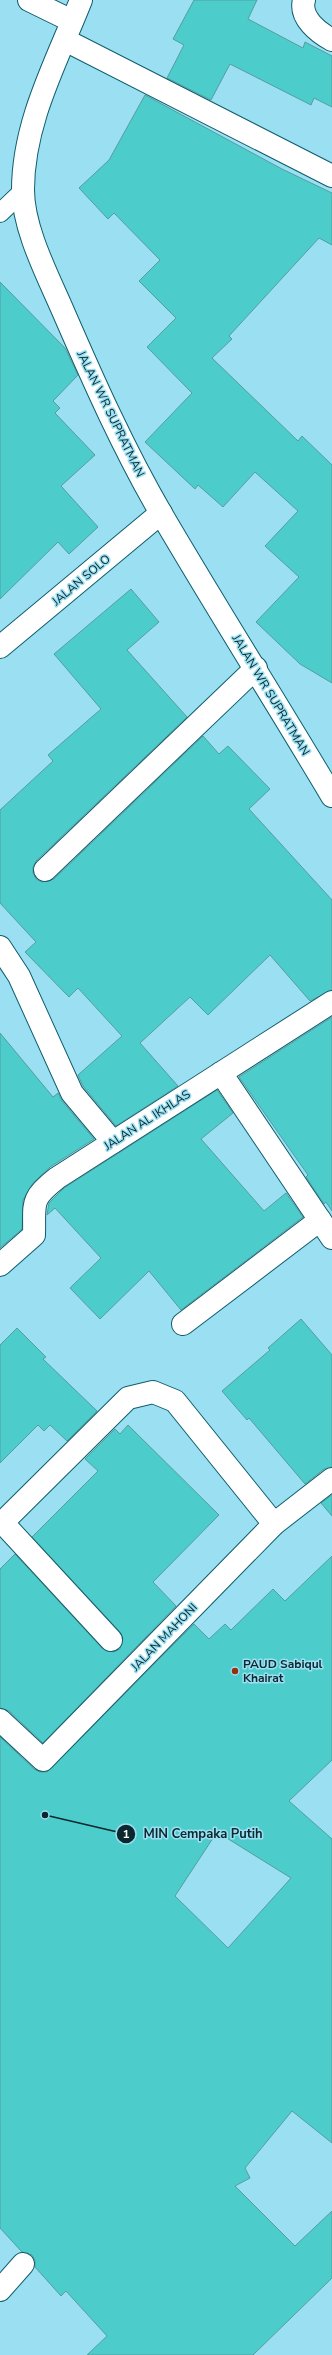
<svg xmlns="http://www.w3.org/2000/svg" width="332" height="2355" font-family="'Nunito Sans',sans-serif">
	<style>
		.building { fill: #4dcccc; stroke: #549e9e; fill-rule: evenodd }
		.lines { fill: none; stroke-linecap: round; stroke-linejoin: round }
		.lane-casing { stroke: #0f5d6c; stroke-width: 20 }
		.street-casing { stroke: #0f5d6c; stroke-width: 24 }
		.secondary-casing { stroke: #0f5d6c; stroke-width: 24 }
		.lane { stroke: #fff; stroke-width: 18 }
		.street { stroke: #fff; stroke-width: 22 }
		.secondary { stroke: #fff; stroke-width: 22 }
		.poi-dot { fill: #962e12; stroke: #9be0f2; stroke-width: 1.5 }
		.labels { text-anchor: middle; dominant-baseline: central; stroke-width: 3; stroke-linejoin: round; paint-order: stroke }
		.street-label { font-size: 12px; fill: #0a282e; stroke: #9be0f2 }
		.poi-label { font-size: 12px; font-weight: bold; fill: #0a282e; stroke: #9be0f2; text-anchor: start }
		.leader { fill: none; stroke: #0a282e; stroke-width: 1.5 }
		.callout-dot { fill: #0a282e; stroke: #9be0f2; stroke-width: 1.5 }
		.mark-label { font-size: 12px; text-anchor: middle; font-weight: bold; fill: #fff }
		.callout-label { font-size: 13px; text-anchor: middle; font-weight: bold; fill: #0a282e; stroke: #9be0f2; stroke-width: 3; stroke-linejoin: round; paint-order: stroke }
	</style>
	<rect width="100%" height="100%" fill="#9be0f2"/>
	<g class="building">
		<path d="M 194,0 L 257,0 L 248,19 L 303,48 L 305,42 L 332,56 L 332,107 L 314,98 L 311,105 L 230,64 L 211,100 L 167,78 L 184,45 L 173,39 Z"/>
		<path d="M 145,95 L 282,169 L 332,193 L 332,245 L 319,238 L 229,336 L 232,339 L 212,358 L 298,441 L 302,436 L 332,465 L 332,683 L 300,664 L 256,622 L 299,577 L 265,546 L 298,511 L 255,472 L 223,507 L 198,485 L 195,489 L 145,442 L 192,393 L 147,347 L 176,318 L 139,281 L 160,260 L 114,213 L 108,219 L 79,188 L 109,160 Z"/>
		<path d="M 0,282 L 65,348 L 78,375 L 53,401 L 60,408 L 55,413 L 95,455 L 61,486 L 98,527 L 69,554 L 58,542 L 0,599 Z"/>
		<path d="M 131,589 L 159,622 L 127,650 L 187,717 L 36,861 L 33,867 L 33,873 L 36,879 L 42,882 L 54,879 L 203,736 L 219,754 L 228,746 L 270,789 L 249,809 L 332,900 L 332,990 L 310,1001 L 270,955 L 208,1015 L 190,997 L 140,1043 L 178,1086 L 116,1126 L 83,1086 L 78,1075 L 122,1036 L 78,988 L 69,997 L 25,952 L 36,942 L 0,903 L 0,810 L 53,761 L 48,755 L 101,709 L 54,654 Z"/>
		<path d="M 332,1017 L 332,1211 L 326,1202 L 324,1204 L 306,1177 L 308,1175 L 239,1077 Z"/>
		<path d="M 0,1033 L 53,1097 L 58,1093 L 62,1101 L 94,1139 L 50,1167 L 33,1183 L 23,1200 L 22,1229 L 0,1248 Z"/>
		<path d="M 217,1090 L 233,1113 L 201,1139 L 264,1211 L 286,1193 L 303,1217 L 181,1310 L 149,1271 L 100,1319 L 70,1288 L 101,1258 L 55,1208 L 47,1215 L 49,1203 L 64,1188 Z"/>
		<path d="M 301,1319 L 332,1355 L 332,1467 L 324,1469 L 305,1484 L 249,1418 L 247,1420 L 222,1391 L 270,1350 L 268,1348 Z"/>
		<path d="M 17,1328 L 46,1357 L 43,1359 L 97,1411 L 67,1441 L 50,1425 L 44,1431 L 38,1425 L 0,1463 L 0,1345 Z"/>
		<path d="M 128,1425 L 219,1515 L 153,1582 L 176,1606 L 43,1743 L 9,1711 L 0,1708 L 0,1569 L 15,1554 L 102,1648 L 113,1652 L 120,1649 L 123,1638 L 120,1632 L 32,1537 L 98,1471 L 85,1459 L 115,1429 L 120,1434 Z"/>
		<path d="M 332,1495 L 332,1516 L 321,1503 Z"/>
		<path d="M 332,1556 L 332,1760 L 289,1801 L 332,1839 L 332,2143 L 292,2111 L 245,2168 L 250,2178 L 235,2186 L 295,2246 L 332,2211 L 332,2278 L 253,2355 L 87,2355 L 107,2336 L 66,2291 L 61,2296 L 35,2267 L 35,2260 L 32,2255 L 22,2252 L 0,2228 L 0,1737 L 34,1769 L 40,1772 L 47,1772 L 194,1624 L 209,1639 L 225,1624 L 231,1630 L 273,1589 L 285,1601 ZM 217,1832 L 291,1878 L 228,1948 L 175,1896 Z"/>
	</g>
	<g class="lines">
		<defs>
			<path id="lane" d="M 0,213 L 23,191"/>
			<g id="street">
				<path d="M 29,0 L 72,21"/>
				<path d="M 304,0 C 299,18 319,33 332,40"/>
				<path d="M 65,40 L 332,176"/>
				<path d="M 0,647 L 161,513"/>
				<path d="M 45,870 L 256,668"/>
				<path d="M 0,947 L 19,976 L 72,1093 L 113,1142"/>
				<path d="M 221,1073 L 332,1238"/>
				<path d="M 0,1265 L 34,1235 C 35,1203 29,1200 57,1178 L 332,1002"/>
				<path d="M 183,1324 L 320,1220"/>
				<path d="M 2,1522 L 111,1640"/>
				<path d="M 0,1525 L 128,1398 L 153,1392 L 175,1401 L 274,1524"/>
				<path d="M 0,1720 L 43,1760 L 274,1524 L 332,1479"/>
				<path d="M 0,2290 L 23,2264"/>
			</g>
			<path id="secondary" d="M 81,0 C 57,61 23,122 23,190 C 23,229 48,276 63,311 C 93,380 124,450 162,515 C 217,609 276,702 332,796"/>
		</defs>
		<use href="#lane" class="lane-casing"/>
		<use href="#street" class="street-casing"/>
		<use href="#secondary" class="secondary-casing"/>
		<use href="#lane" class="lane"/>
		<use href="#street" class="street"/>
		<use href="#secondary" class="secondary"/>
	</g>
	<circle class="poi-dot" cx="235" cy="1671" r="4"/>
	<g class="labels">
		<g class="street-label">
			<text transform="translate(111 414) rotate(64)">JALAN WR SUPRATMAN</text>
			<text transform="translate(81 580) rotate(-40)">JALAN SOLO</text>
			<text transform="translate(271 695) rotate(59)">JALAN WR SUPRATMAN</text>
			<text transform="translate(147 1120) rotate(-33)">JALAN AL IKHLAS</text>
			<text transform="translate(164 1637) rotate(-46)">JALAN MAHONI</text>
		</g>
		<g class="poi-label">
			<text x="243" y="1664">PAUD Sabiqul<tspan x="243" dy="14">Khairat</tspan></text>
		</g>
	</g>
	<path class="leader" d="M45 1815L126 1834"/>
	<g class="callout-dot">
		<circle cx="45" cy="1815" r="4"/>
		<circle cx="126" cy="1834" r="10"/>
	</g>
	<g class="mark-label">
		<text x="126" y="1838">1</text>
	</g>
	<g class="callout-label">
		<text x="203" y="1838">MIN Cempaka Putih</text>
	</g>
</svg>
